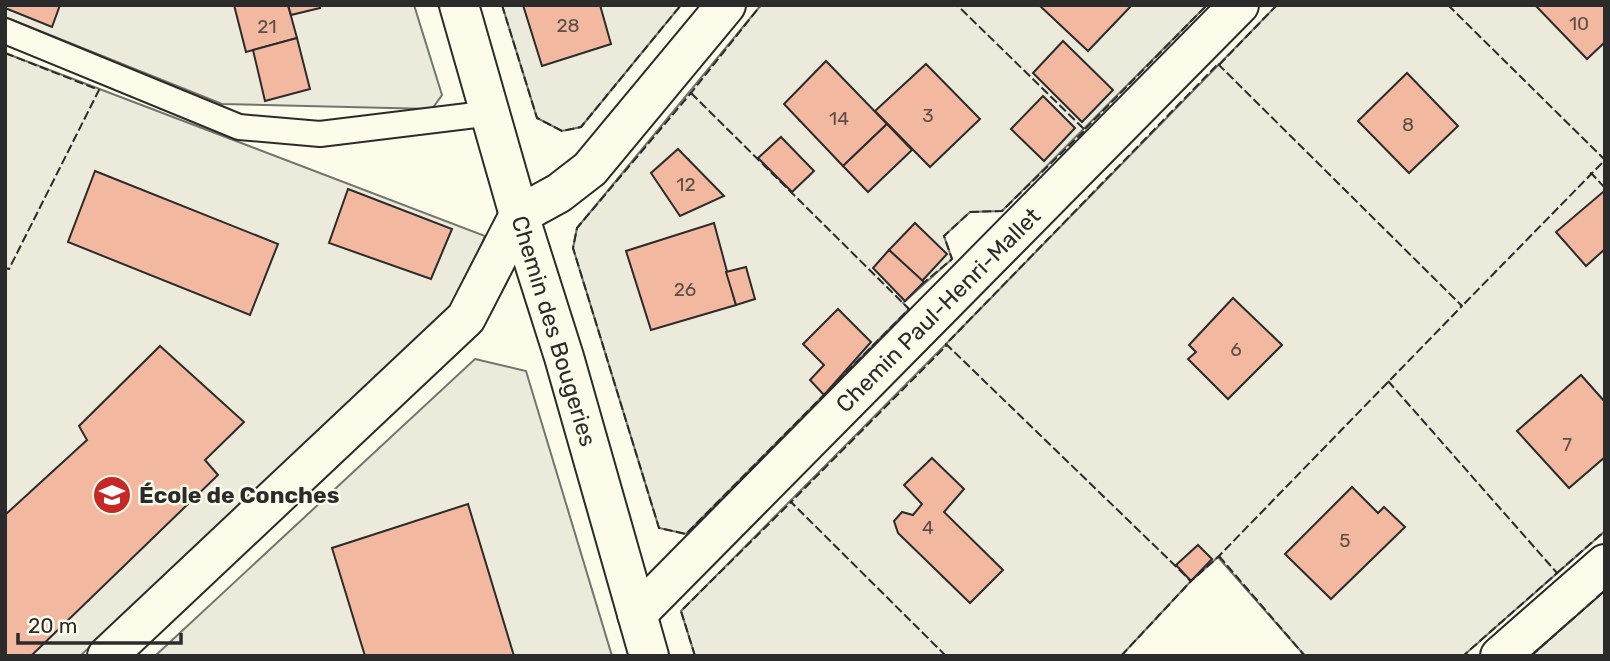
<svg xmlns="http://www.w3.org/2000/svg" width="1610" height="661" font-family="Rubik,sans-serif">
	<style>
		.green { fill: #ecebdb; stroke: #74746e; stroke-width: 2 }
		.building { fill: #f2b8a0; stroke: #2b2b2b; stroke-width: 2 }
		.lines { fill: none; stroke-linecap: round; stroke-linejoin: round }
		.lane-casing { stroke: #2b2b2b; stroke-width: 28 }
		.street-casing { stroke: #2b2b2b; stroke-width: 42 }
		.lane { stroke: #fdfbea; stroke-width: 24 }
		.street { stroke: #fdfbea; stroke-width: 38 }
		.fence { stroke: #2b2b2b; stroke-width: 2; stroke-dasharray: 9 3.5; stroke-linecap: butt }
		.labels { text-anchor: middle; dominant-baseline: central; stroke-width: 5; stroke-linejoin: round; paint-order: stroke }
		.number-label { font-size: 19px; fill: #5d4e48 }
		.street-label { font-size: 23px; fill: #2b2b2b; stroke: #fdfbea }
		.poi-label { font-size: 23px; font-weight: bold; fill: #2b2b2b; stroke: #fdfbea; text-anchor: start }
	</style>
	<rect width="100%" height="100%" fill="#fdfbea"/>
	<g class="green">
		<path d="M 5,5 L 414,5 L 442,95 L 432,109 L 222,104 L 5,17 Z"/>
		<path d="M 502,5 L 681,5 L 581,127 L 562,131 L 537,118 Z"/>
		<path d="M 761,5 L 1207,5 L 1002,211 L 970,212 L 944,236 L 952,259 L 903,303 L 909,309 L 686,534 L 659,528 L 573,248 L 577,228 Z"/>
		<path d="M 1277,5 L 1605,5 L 1605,531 L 1463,656 L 1305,656 L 1218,557 L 1191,581 L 1121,656 L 695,656 L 681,611 L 946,344 Z"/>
		<path d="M 5,53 L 485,236 L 455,310 L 80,656 L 5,656 Z"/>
		<path d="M 475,359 L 526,371 L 612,656 L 155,656 Z"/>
		<path d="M 1605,591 L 1605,656 L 1531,656 L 1603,592 Z"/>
	</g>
	<g class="building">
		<path d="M 5,5 L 60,5 L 52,27 L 5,8 Z"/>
		<path d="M 234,5 L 288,5 L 297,38 L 246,52 Z"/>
		<path d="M 288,5 L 319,5 L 320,8 L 291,15 Z"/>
		<path d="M 523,5 L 600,5 L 611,44 L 542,66 Z"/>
		<path d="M 1039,5 L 1132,5 L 1088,51 Z"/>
		<path d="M 1535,5 L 1605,5 L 1605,42 L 1587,59 Z"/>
		<path d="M 297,38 L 310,89 L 265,101 L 253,50 Z"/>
		<path d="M 1063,41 L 1113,90 L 1082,122 L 1033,73 Z"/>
		<path d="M 826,61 L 887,124 L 843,166 L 784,104 Z"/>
		<path d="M 926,64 L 980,119 L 930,167 L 875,111 Z"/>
		<path d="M 1407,73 L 1458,126 L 1409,173 L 1358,121 Z"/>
		<path d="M 1043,96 L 1075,128 L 1044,161 L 1011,129 Z"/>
		<path d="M 887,124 L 912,150 L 868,192 L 843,166 Z"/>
		<path d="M 781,137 L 814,171 L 792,192 L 758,158 Z"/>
		<path d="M 678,149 L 724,196 L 680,216 L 651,173 Z"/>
		<path d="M 95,171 L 278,244 L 250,315 L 68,242 Z"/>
		<path d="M 348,189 L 452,229 L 431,279 L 329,243 Z"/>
		<path d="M 1603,192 L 1605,194 L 1605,249 L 1586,266 L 1556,232 Z"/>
		<path d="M 714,223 L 736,305 L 651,330 L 626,251 Z"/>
		<path d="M 915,223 L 947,254 L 922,281 L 889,250 Z"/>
		<path d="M 889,250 L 924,282 L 905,301 L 873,268 Z"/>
		<path d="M 746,267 L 755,299 L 736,305 L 726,272 Z"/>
		<path d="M 1233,298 L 1282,345 L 1228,399 L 1188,359 L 1196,352 L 1189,345 Z"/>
		<path d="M 838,309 L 871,342 L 824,395 L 810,380 L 824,365 L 803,344 Z"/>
		<path d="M 160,346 L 244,422 L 205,460 L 218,475 L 31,656 L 5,656 L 5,515 L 87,440 L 79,426 Z"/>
		<path d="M 1581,375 L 1605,402 L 1605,457 L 1569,488 L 1517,431 Z"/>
		<path d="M 932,458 L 964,489 L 944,512 L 1003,570 L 970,603 L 898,533 L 894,521 L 902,512 L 913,515 L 922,504 L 904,485 Z"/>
		<path d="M 1352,487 L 1378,513 L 1384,507 L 1405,527 L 1331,599 L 1285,554 Z"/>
		<path d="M 468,504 L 514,656 L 365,656 L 332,548 Z"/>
		<path d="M 1198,545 L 1212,559 L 1191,581 L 1176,565 Z"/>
	</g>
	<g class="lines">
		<defs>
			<path id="lane" d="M 5,31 L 239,127 L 320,134 L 492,113"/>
			<g id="street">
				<path d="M 459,5 L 519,215 L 564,357 L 649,656"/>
				<path d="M 637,614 L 1239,5"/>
				<path d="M 107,656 L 466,318 L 519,215 L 559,193 L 590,169 L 726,5"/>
				<path d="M 1500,656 L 1605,564"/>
			</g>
		</defs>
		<use href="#lane" class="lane-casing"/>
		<use href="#street" class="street-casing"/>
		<use href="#lane" class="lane"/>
		<use href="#street" class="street"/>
		<g class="fence">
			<path d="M 502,5 L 537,118 L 562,131 L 581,127 L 681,5"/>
			<path d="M 1448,5 L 1605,160 L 1462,306 L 1460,304"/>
			<path d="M 5,53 L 99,90 L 9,269 L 5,268"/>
			<path d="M 1218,64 L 1462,306 L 1218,557 L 1191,581 L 946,344 Z"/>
			<path d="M 1219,65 L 1277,5"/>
			<path d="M 691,93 L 909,309 L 686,534 L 659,528 L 573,248 L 577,228 Z"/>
			<path d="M 693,95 L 691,93 L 761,5"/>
			<path d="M 1085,129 L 1207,5"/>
			<path d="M 1590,174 L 1591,173 L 1605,188"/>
			<path d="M 921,285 L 952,259 L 944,236 L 970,212 L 1002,211 L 1085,130 L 957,5"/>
			<path d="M 1388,381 L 1557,573 L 1463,656"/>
			<path d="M 1219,556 L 1305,656"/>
			<path d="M 1557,573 L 1605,531"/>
			<path d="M 695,656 L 681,611 L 791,502 L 792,503"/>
			<path d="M 946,656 L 791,502 L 947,345"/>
			<path d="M 1121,656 L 1191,581 L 1188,579"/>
			<path d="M 1531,656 L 1603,592 L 1605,595 L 1603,592 L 1605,591"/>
		</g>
	</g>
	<defs>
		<symbol id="school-disc" viewBox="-11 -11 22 22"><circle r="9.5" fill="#c62828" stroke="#fdfbea"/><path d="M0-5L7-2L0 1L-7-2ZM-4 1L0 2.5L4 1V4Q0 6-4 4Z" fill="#fff"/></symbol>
	</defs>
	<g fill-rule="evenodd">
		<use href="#school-disc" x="90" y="473" width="44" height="44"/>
	</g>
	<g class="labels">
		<g class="number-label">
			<text x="1579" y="23">10</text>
			<text x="568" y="25">28</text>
			<text x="267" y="26">21</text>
			<text x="928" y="115">3</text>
			<text x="839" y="118">14</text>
			<text x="1408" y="124">8</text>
			<text x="686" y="184">12</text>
			<text x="685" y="289">26</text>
			<text x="1236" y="349">6</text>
			<text x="1567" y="444">7</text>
			<text x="928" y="527">4</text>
			<text x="1345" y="540">5</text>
		</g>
		<g class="street-label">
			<text transform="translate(938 310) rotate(-45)">Chemin Paul-Henri-Mallet</text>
			<text transform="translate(554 331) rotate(73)">Chemin des Bougeries</text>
		</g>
		<g class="poi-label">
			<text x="139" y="495">École de Conches</text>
		</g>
	</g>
	<rect width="1610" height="661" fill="none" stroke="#2b2b2b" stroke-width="14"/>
	<path d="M18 633v10h163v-10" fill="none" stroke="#2b2b2b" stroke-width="3.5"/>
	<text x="28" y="633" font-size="21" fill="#2b2b2b" stroke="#fdfbea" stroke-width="5" paint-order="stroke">20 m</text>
</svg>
